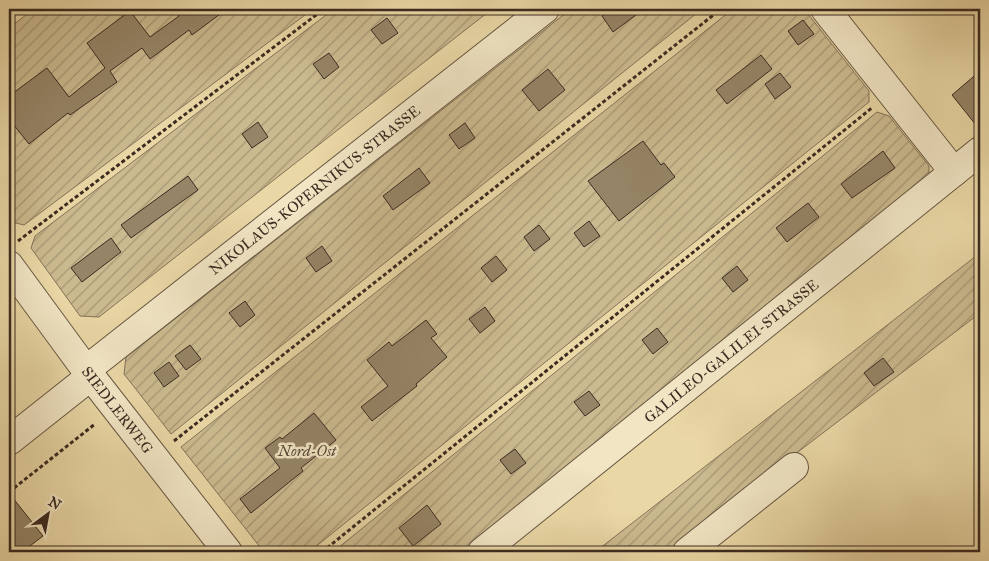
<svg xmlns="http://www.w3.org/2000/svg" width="989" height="561" font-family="'IM FELL Great Primer',serif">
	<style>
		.garden { fill: url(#garden-furrows); stroke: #837258 }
		.building { fill: #958466; stroke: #3b2b21 }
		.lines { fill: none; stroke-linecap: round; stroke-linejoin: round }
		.minor-casing { stroke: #665642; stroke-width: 30 }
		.path { stroke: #3b2b21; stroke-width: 3; stroke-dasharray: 4 2.5; stroke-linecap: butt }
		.minor { stroke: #f1e5c4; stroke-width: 28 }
		.labels { text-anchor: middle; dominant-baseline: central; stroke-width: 5; stroke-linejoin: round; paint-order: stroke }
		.street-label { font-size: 15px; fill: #3b2b21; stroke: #f1e5c4 }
		.park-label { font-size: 15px; font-style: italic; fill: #584837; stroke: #f1e5c4 }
	</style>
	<defs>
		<pattern id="garden-furrows" width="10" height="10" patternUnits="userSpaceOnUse" patternTransform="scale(1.25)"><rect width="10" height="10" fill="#cbba8f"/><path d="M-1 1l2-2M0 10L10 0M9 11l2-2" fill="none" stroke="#a69774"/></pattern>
	</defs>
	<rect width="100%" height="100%" fill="#e9d7a5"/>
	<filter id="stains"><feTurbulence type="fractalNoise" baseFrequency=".004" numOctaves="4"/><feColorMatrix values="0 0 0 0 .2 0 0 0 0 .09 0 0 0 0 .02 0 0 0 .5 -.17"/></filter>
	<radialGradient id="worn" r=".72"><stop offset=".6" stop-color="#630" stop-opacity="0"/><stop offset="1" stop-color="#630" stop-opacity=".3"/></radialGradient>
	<g class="garden">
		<path d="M 34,9 L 313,9 L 24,225 L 12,222 L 9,218 L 9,28 Z"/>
		<path d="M 334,9 L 492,9 L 99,317 L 80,316 L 31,248 L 35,236 Z"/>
		<path d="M 571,9 L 702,9 L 171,434 L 124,374 L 126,357 Z"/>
		<path d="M 733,9 L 804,9 L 869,91 L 869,102 L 309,552 L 264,552 L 181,447 Z"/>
		<path d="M 877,112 L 889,116 L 929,166 L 929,179 L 470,552 L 333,552 Z"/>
		<path d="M 980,253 L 980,313 L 667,552 L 595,552 Z"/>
	</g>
	<g class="building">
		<path d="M 173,9 L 227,9 L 192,35 L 189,30 L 150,59 L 142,48 L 110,71 L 117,82 L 70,115 L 68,113 L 29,144 L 9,119 L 9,96 L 47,68 L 69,97 L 105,68 L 87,43 L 130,11 L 150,37 L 179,16 Z"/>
		<path d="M 611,9 L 644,9 L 613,32 L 602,16 Z"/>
		<path d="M 387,18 L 398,33 L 382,44 L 371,30 Z"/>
		<path d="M 803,20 L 814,34 L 798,45 L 788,31 Z"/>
		<path d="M 329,53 L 339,67 L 324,79 L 313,64 Z"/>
		<path d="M 761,55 L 772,69 L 727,104 L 716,90 Z"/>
		<path d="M 548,69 L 565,90 L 539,111 L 522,90 Z"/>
		<path d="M 980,71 L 980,130 L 952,95 Z"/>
		<path d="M 780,73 L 791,87 L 775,99 L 765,84 Z"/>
		<path d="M 258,122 L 268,137 L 252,148 L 242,134 Z"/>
		<path d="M 465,123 L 475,138 L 459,149 L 449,135 Z"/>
		<path d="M 643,141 L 661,165 L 664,163 L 675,177 L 619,221 L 588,181 Z"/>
		<path d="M 883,151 L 895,168 L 852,198 L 841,184 Z"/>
		<path d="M 419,168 L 430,183 L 393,210 L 383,196 Z"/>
		<path d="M 188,176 L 198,190 L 131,238 L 121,225 Z"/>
		<path d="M 808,203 L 819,217 L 787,242 L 776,228 Z"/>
		<path d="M 589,221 L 600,236 L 584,247 L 574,233 Z"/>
		<path d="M 539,225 L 550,239 L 534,251 L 524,237 Z"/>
		<path d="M 111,238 L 121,252 L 82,282 L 71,268 Z"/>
		<path d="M 322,246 L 332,261 L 316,272 L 306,258 Z"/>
		<path d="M 496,256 L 507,270 L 492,282 L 481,268 Z"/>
		<path d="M 737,266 L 748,280 L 733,292 L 722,278 Z"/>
		<path d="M 245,301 L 255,315 L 240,327 L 229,313 Z"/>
		<path d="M 485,307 L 495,321 L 480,333 L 469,319 Z"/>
		<path d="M 426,320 L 437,334 L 431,338 L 447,357 L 416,384 L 417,386 L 372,421 L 361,407 L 388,386 L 367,360 L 389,342 L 392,346 Z"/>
		<path d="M 657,328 L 668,342 L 653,354 L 642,340 Z"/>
		<path d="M 190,345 L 201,359 L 186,370 L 175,356 Z"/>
		<path d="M 883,358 L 894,372 L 874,386 L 864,373 Z"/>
		<path d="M 169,362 L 179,376 L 164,387 L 154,373 Z"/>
		<path d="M 589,391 L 600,405 L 585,416 L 574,402 Z"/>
		<path d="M 314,413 L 336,440 L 301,468 L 303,471 L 251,513 L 240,499 L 280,468 L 265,448 L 280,437 L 282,439 Z"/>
		<path d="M 515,449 L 526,463 L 511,474 L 500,460 Z"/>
		<path d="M 9,493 L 43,536 L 22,552 L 9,552 Z"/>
		<path d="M 427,505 L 441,524 L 413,546 L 399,528 Z"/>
	</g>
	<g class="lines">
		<defs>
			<g id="minor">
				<path d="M 825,9 L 954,172"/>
				<path id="s1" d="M 9,265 L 86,370 L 228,552"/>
				<path id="s2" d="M 86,370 L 545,9"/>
				<path d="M 9,441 L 91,376"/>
				<path id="s3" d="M 482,552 L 980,151"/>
				<path d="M 687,552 L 794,467"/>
			</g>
		</defs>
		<use href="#minor" class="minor-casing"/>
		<g class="path">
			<path d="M 9,17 L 19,9"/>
			<path d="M 18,241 L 324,9"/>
			<path d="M 174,441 L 721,9"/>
			<path d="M 9,492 L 95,424"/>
			<path d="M 322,552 L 873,107"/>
		</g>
		<use href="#minor" class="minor"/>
	</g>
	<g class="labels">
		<g class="street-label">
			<text stroke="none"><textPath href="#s2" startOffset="291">NIKOLAUS-KOPERNIKUS-STRASSE</textPath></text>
			<text stroke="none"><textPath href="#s3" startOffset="320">GALILEO-GALILEI-STRASSE</textPath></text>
			<text stroke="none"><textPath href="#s1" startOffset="181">SIEDLERWEG</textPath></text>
		</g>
		<g class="park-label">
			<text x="307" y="451">Nord-Ost</text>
		</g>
	</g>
	<rect width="989" height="561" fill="none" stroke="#e9d7a5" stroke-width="30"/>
	<rect x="10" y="10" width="969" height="541" fill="none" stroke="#3b2b21" stroke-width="2.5"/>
	<rect x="15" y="15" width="959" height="531" fill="none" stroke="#3b2b21"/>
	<g transform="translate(48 514) rotate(32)" stroke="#f1e5c4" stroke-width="4" paint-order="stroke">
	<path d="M0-4L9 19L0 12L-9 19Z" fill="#3b2b21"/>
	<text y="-8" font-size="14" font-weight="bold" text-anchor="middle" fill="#3b2b21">N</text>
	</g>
	<rect width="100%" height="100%" filter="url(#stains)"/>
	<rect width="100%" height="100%" fill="url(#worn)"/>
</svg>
